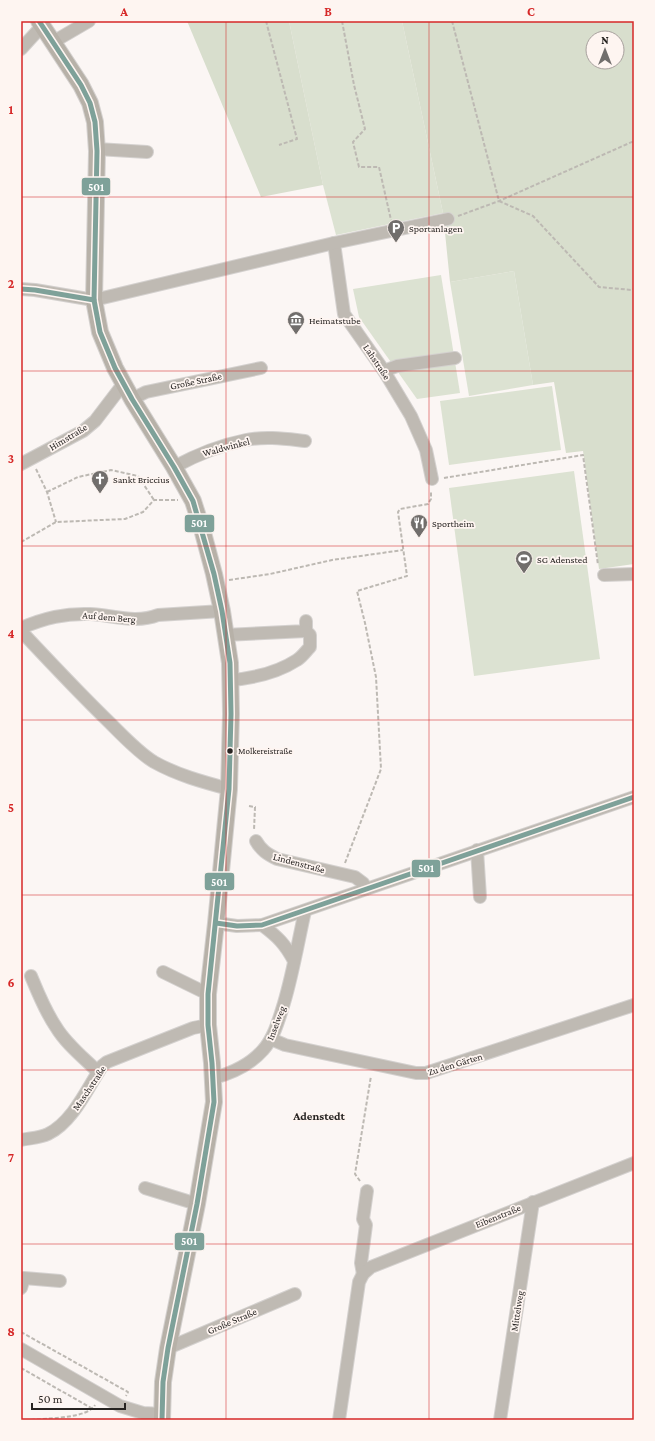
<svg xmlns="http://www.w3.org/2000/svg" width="655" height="1441" font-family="'Crimson Pro',serif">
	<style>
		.green { fill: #dce2d2 }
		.forest { fill: #d8decd; fill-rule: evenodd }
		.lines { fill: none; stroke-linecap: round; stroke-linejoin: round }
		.minor-casing { stroke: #d4d1cf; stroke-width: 14 }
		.major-casing { stroke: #d4d1cf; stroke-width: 18 }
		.path { stroke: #bdb9b3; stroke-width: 2; stroke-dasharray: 4 2; stroke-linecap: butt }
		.minor { stroke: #bfbab3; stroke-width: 12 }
		.major { stroke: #b7b1a8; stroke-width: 16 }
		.bus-1-casing { stroke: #fef5f1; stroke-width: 8 }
		.bus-1 { stroke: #7ea199; stroke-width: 5 }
		.grid { fill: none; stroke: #d62828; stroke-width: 1; stroke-opacity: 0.55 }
		.bus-dot { fill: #272422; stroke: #fef5f1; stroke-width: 1.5 }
		.labels { text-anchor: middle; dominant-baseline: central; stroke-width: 3.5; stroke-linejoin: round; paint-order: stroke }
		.bus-label { font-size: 9px; fill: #272422; stroke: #fef5f1; text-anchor: start }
		.poi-label { font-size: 10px; fill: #272422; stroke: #fef5f1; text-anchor: start }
		.street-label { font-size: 10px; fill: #272422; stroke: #fef5f1 }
		.quarter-label { font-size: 12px; font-weight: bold; fill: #272422; stroke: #fef5f1 }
		.line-badge { stroke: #fef5f1; stroke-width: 1.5 }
		.badge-label { font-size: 11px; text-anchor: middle; font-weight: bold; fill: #fff }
		.neatline { fill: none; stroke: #d62828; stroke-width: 1.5 }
		.grid-label { font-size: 13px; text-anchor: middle; font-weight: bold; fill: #d62828 }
	</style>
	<rect width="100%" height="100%" fill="#fbf6f4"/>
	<g class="green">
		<path d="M 289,21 L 402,21 L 443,213 L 336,235 L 323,185 Z"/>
		<path d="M 514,271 L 533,385 L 469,396 L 450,282 Z"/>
		<path d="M 441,275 L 460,393 L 417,399 L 359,317 L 353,289 Z"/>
		<path d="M 552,386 L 561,450 L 449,465 L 440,401 Z"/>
		<path d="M 574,471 L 600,659 L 474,676 L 449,488 Z"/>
	</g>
	<g class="forest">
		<path d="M 187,21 L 289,21 L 323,185 L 261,197 Z"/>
		<path d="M 402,21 L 634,21 L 634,564 L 599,569 L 583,451 L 566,453 L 554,382 L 533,385 L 514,271 L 450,282 L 443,213 ZM 593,38 L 617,38 L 617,62 L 593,62 Z"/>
	</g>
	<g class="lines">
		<defs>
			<g id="minor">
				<path d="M 53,42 L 89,21"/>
				<path d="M 21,49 L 42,26"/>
				<path d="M 97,149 L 147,152"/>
				<path d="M 334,243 L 344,314 L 384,371 L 411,416 L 426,450 L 432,479"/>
				<path d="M 21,289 L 35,290 L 94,300 L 334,243 L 448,219"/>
				<path d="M 384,371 L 397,366 L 455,358"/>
				<path d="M 132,399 L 146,392 L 261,368"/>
				<path d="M 21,464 L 83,431 L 95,421 L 124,383"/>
				<path d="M 174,467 C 196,455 221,445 246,440 C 266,436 286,439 305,441"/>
				<path d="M 604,575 L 634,574"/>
				<path d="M 21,628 C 45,618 65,613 90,614 C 113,615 135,624 158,615 L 222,611"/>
				<path d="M 21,631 C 50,662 80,694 110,723 C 123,736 139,753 154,762 C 177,775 203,782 229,789"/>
				<path d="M 225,635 L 306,631 L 306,621"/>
				<path d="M 231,680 C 254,678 277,673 297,660 C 302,657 306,651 310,647 L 310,635 L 306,631"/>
				<path d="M 256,841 C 261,850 267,854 277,859 L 355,877 L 363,883 L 366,889"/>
				<path d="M 477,850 L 480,897"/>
				<path d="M 216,923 L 237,926 L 262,925 L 634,797"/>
				<path d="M 262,925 C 278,937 285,944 294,961"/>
				<path d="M 163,972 L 208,994"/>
				<path d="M 31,976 C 38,993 45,1011 56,1027 C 66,1044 84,1058 98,1072"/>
				<path d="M 271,1039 L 285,1045 L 416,1073 L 426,1073 L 634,1005"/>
				<path d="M 214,1078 C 232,1073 250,1065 263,1050 C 274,1038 279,1019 284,1003 C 293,973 298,942 305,911"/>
				<path d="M 21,1140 C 30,1138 40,1138 48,1134 C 73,1122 88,1087 102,1066 L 107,1062 L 193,1028 L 208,1025"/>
				<path d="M 145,1188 L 197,1204"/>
				<path d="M 363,1274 L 361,1263 L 366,1225 L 363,1219 L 367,1191"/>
				<path d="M 21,1288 L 24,1278 L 60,1281"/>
				<path d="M 168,1348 L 295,1294"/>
				<path d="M 21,1349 L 120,1406 L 143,1413 L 162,1414"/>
				<path d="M 339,1420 L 359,1282 L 363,1274 L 371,1267 L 634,1163"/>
				<path d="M 500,1420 L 533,1202"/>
			</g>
			<path id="major" d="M 39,21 L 81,85 L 90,103 L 95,122 L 97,151 L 94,300 L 100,332 L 115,368 L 132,399 L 174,467 L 193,501 L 202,529 L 214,574 L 222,611 L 230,663 L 231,714 L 229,789 L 216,923 L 208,994 L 208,1025 L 212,1063 L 214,1102 L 197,1204 L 168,1348 L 163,1382 L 162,1420"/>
		</defs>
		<use href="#minor" class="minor-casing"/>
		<use href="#major" class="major-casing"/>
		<g class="path">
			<path d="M 266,21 L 297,139 L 279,145"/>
			<path d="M 342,21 L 354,85 L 365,129 L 353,142 L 359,167 L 379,167 L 391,220"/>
			<path d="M 452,21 L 499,201 L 533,216 L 599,287 L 632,290 L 634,289"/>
			<path d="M 458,216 L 499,201 L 634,141"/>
			<path d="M 36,469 L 47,492 L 56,522"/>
			<path d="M 444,478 L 583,455 L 598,565"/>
			<path d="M 47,492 L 78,477 L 111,470 L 138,476 L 154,500"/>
			<path d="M 21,542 L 56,522 L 125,519 L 143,512 L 154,500 L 178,500"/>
			<path d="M 229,580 L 270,574 L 332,560 L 403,550"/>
			<path d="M 249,806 L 255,807 L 254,830"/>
			<path d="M 345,863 L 381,769 L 376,677 L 365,623 L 357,591 L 407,576 L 398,512 L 400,509 L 428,504 L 431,499 L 431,491"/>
			<path d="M 360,1181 L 355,1174 L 371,1076"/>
			<path d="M 21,1332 L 128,1392 L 126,1396"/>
			<path d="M 21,1368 L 93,1409"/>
			<path d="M 31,1420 C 46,1418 87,1419 95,1405"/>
		</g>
		<use href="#minor" class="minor"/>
		<use href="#major" class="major"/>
		<defs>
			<g id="bus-1">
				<path d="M 39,21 L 81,85 L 90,103 L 95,122 L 97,151 L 94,300 L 100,332 L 115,368 L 132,399 L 174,467 L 193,501 L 214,574 L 222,611 L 230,663 L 231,714 L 229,789 L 208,994 L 208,1025 L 212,1063 L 214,1102 L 197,1204 L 168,1348 L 163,1382 L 162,1420"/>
				<path d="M 21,289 L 35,290 L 94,300"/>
				<path d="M 216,923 L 237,926 L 262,925 L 634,797"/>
			</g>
		</defs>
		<use href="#bus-1" class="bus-1-casing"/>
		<use href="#bus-1" class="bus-1"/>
	</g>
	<path class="grid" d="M 226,21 L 226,1420M 429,21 L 429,1420M 21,197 L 634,197M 21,371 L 634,371M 21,546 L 634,546M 21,720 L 634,720M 21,895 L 634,895M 21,1070 L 634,1070M 21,1244 L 634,1244"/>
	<defs>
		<symbol id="parking-pin" viewBox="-11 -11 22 30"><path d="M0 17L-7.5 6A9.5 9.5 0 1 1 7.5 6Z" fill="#716e6c" stroke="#fef5f1"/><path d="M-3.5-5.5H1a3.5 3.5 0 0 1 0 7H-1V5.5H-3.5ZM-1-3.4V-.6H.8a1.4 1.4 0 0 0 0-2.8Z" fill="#fff"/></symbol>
		<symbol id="museum-pin" viewBox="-11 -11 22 30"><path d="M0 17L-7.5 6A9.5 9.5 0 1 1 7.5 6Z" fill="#716e6c" stroke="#fef5f1"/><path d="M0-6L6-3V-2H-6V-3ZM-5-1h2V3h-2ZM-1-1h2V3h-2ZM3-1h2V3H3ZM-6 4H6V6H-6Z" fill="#fff"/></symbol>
		<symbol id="church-pin" viewBox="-11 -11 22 30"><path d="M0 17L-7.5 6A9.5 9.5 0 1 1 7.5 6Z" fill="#716e6c" stroke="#fef5f1"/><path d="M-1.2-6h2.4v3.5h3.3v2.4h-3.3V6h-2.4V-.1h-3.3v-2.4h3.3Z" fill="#fff"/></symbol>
		<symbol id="restaurant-pin" viewBox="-11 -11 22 30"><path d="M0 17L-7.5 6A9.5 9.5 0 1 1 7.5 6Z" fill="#716e6c" stroke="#fef5f1"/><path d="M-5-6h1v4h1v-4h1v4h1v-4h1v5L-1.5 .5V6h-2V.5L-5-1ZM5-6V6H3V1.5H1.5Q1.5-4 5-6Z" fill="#fff"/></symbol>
		<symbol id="stadium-pin" viewBox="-11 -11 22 30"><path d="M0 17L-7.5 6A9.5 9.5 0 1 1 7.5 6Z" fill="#716e6c" stroke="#fef5f1"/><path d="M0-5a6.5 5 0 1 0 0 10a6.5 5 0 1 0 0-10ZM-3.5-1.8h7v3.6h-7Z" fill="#fff"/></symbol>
	</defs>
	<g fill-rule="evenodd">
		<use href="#parking-pin" x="386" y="218" width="20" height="27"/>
		<use href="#museum-pin" x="286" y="310" width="20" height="27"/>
		<use href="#church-pin" x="90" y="469" width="20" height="27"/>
		<use href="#restaurant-pin" x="409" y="513" width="20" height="27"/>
		<use href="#stadium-pin" x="514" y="549" width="20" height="27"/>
	</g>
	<circle class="bus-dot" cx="230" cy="751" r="3.5"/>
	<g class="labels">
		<g class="bus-label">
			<text x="238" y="751">Molkereistraße</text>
		</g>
		<g class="poi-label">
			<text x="409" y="228">Sportanlagen</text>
			<text x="309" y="320">Heimatstube</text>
			<text x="113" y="479">Sankt Briccius</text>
			<text x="432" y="523">Sportheim</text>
			<text x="537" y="559">SG Adensted</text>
		</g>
		<g class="street-label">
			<text transform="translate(377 362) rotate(56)">Lahstraße</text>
			<text transform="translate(196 381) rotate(-12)">Große Straße</text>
			<text transform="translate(68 437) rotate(-31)">Himstraße</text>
			<text transform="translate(226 447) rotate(-15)">Waldwinkel</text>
			<text transform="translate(109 617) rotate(5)">Auf dem Berg</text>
			<text transform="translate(299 863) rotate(15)">Lindenstraße</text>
			<text transform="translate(276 1023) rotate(-69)">Inselweg</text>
			<text transform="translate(455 1064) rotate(-17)">Zu den Gärten</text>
			<text transform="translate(89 1088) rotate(-56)">Maschstraße</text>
			<text transform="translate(498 1216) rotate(-22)">Eibenstraße</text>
			<text transform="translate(517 1311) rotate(-81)">Mittelweg</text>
			<text transform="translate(232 1321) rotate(-23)">Große Straße</text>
		</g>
		<g class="quarter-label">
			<text x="319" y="1116">Adenstedt</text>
		</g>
	</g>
	<g class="line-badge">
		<rect x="81" y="177" width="30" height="19" rx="4" fill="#7ea199"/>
		<rect x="184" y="514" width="31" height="19" rx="4" fill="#7ea199"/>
		<rect x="411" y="859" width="30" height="19" rx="4" fill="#7ea199"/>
		<rect x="204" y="872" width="31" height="19" rx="4" fill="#7ea199"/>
		<rect x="174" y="1232" width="31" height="19" rx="4" fill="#7ea199"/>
	</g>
	<g class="badge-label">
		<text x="96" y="191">501</text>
		<text x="199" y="527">501</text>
		<text x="426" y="872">501</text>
		<text x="219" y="886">501</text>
		<text x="189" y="1245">501</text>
	</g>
	<rect width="655" height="1441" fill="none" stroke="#fef5f1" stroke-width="44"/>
	<g transform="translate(605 50)"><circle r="19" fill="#fef5f1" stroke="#a8a19e"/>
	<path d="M0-3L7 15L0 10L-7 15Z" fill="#716e6c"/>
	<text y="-6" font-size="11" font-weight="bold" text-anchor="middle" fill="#272422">N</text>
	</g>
	<path d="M32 1403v6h93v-6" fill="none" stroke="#272422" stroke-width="2"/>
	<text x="38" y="1403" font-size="12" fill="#272422" stroke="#fef5f1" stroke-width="3" paint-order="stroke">50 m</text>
	<rect x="22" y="22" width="611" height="1397" class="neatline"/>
	<g class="grid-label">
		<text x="124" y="16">A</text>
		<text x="328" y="16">B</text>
		<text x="531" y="16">C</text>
		<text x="11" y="114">1</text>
		<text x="11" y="288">2</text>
		<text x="11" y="463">3</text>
		<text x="11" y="638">4</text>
		<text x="11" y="812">5</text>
		<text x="11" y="987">6</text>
		<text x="11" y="1162">7</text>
		<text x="11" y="1336">8</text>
	</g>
</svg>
